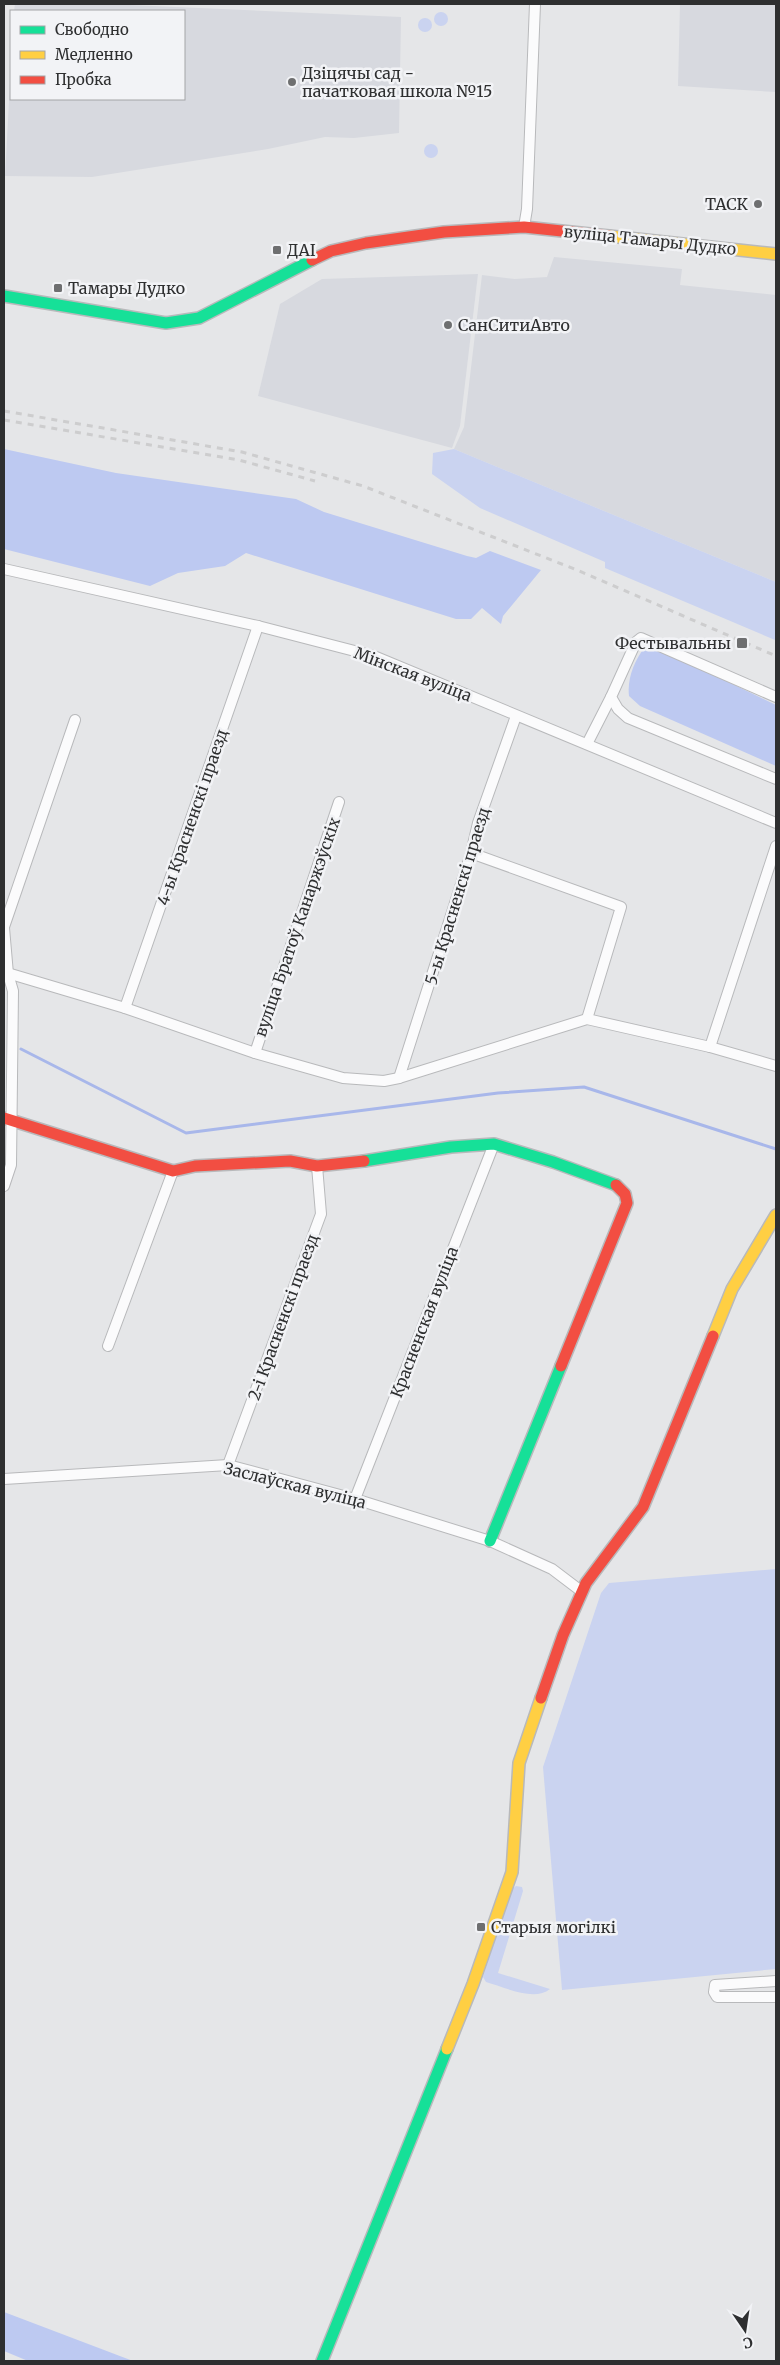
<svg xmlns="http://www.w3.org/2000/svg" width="780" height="2365" font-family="Merriweather,serif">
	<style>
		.built { fill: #d7d9df }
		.green { fill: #cad3f0 }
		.forest { fill: #bdc9f1 }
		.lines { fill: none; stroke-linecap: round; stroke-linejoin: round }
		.stream { stroke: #a8b7ea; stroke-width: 3 }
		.street-casing { stroke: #b8b9bb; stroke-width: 12 }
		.fast-casing { stroke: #b8b9bb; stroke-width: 14 }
		.slow-casing { stroke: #b8b9bb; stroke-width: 14 }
		.jam-casing { stroke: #b8b9bb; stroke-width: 14 }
		.street { stroke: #fbfbfc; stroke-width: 10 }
		.fast { stroke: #16e098; stroke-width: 11 }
		.slow { stroke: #ffcf43; stroke-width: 11 }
		.jam { stroke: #f24e42; stroke-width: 11 }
		.rail { stroke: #cdcdce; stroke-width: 3; stroke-dasharray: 6 6; stroke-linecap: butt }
		.poi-dot { fill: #6e6f70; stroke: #f2f3f6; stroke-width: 2 }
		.labels { text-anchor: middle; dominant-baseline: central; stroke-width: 5; stroke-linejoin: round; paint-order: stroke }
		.poi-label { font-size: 16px; fill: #2e2f30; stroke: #f2f3f6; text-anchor: start }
		.street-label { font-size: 16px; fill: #2e2f30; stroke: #f2f3f6 }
	</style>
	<rect width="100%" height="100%" fill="#e5e6e8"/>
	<g class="built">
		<path d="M 15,4 L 107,4 L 401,17 L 399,133 L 354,138 L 325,137 L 268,149 L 92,177 L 5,176 L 11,65 L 11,99 L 184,99 L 184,11 L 14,11 Z"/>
		<path d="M 680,4 L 776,4 L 776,92 L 678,86 Z"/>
		<path d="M 554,257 L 682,269 L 680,285 L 776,295 L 776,582 L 454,449 L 464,427 L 482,275 L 515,279 L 547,277 Z"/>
		<path d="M 478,274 L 460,426 L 452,448 L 258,396 L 280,304 L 322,279 Z"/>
	</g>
	<g class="green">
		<circle cx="441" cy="19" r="7"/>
		<circle cx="425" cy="25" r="7"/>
		<circle cx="431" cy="151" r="7"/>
		<path d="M 454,449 L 776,582 L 776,638 L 775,640 L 605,568 L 605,562 L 480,508 L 432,474 L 433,453 Z"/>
		<path d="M 776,1569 L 776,1969 L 562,1990 L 543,1767 L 601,1593 L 609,1583 Z"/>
		<path d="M 516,1886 L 522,1887 L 523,1891 L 498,1973 L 550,1989 C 534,2002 504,1987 486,1982 L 483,1977 L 511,1890 Z"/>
	</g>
	<g class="forest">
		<path d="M 4,449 L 116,473 L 296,499 L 324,512 L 467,556 L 476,558 L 490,551 L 541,570 L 503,616 L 501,624 L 482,608 L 471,619 L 456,619 L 246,553 L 225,566 L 178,573 L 150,586 L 4,549 Z"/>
		<path d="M 652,645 L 776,705 L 776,766 L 640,706 L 629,696 C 627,679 634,661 645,647 Z"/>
		<path d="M 4,2312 L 133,2361 L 28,2361 L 4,2351 Z"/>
	</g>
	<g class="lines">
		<path class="stream" d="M 21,1049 L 186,1133 L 498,1093 L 584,1087 L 776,1149"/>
		<defs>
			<g id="street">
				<path d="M 524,227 L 527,209 L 535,4"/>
				<path d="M 4,569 L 258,626 L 374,656 L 776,823"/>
				<path d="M 776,697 L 641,638 L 636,642 L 611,697 L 618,709 L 628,718 L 776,779"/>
				<path d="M 587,744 L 611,697"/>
				<path d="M 471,853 L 621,907 L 587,1019"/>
				<path d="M 4,927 L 75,720"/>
				<path d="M 4,928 L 8,974 L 13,991 L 11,1165 L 4,1186"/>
				<path d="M 4,972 L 125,1008 L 255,1053 L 343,1078 L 384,1081 L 399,1078 L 587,1019 L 710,1047 L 776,1066"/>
				<path d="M 125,1008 L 258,626"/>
				<path d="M 710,1047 L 776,846"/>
				<path d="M 255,1053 L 339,802"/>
				<path d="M 399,1078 L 471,853 L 478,823 L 516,716"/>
				<path d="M 108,1346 L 173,1171"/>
				<path d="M 228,1465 L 321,1214 L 317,1166"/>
				<path d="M 4,1479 L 228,1465 L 355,1499 L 490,1541 L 552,1569 L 581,1591"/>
				<path d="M 355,1499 L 494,1144"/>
				<path d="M 776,1981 L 715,1985 L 714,1992 L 717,1997 L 776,1997"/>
			</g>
			<g id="fast">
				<path d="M 4,296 L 166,323 L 199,318 L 312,260"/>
				<path d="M 364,1161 L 451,1147 L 494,1144 L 553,1162 L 616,1185"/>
				<path d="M 490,1541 L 561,1366"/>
				<path d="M 322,2361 L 447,2049"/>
			</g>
			<g id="slow">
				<path d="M 609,236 L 776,254"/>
				<path d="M 713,1336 L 732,1289 L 776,1215"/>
				<path d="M 447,2049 L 473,1984 L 512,1872 L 519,1763 L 541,1698"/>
			</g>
			<g id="jam">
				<path d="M 312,260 L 331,251 L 366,243 L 444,232 L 524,227 L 609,236"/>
				<path d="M 4,1118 L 173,1171 L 195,1166 L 290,1161 L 317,1166 L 364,1161"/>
				<path d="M 561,1366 L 627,1203 L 625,1194 L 616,1185"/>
				<path d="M 541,1698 L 563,1635 L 586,1583 L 643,1507 L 713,1336"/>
			</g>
		</defs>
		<use href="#street" class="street-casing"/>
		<use href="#fast" class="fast-casing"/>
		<use href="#slow" class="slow-casing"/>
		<use href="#jam" class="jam-casing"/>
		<use href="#street" class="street"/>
		<use href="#fast" class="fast"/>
		<use href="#slow" class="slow"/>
		<use href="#jam" class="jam"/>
		<g class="rail">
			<path d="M 4,411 L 242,452 L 363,486 L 577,570 L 776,656"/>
			<path d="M 4,420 L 239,460 L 315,481"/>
		</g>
	</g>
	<g class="poi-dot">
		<circle cx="292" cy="82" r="5"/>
		<circle cx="758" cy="204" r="5"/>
		<rect x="272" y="245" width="10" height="10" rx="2.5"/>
		<rect x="53" y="283" width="10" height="10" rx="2.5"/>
		<circle cx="448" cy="325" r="5"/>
		<rect x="736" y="637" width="12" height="12" rx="2.5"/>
		<rect x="476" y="1922" width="10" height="10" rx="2.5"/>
	</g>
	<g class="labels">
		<g class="poi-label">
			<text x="302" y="73">Дзіцячы сад -<tspan x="302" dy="18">пачатковая школа №15</tspan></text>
			<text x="748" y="204" text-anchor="end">ТАСК</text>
			<text x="287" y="250">ДАІ</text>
			<text x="68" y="288">Тамары Дудко</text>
			<text x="458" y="325">СанСитиАвто</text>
			<text x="731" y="643" text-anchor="end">Фестывальны</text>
			<text x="491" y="1927">Старыя могілкі</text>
		</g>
		<g class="street-label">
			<text transform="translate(650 240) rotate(6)">вуліца Тамары Дудко</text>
			<text transform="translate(413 674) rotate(21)">Мінская вуліца</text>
			<text transform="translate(192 817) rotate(-71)">4-ы Красненскі праезд</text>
			<text transform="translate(457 896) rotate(-73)">5-ы Красненскі праезд</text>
			<text transform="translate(297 927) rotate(-71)">вуліца Братоў Канаржэўскіх</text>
			<text transform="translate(283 1317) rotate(-70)">2-і Красненскі праезд</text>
			<text transform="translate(424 1322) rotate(-69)">Красненская вуліца</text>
			<text transform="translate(295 1485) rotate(14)">Заслаўская вуліца</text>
		</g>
	</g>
	<rect width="780" height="2365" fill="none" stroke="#2e2f30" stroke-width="10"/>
	<rect x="10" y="10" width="175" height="90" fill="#f2f3f6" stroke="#a4a5a7"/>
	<rect x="20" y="26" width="25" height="8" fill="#16e098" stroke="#a4a5a7"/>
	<text x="55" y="35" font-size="15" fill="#2e2f30">Свободно</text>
	<rect x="20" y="51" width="25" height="8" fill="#ffcf43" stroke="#a4a5a7"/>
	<text x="55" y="60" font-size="15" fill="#2e2f30">Медленно</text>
	<rect x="20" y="76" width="25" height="8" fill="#f24e42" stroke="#a4a5a7"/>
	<text x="55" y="85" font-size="15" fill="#2e2f30">Пробка</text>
	<g transform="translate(745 2330) rotate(167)" stroke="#f2f3f6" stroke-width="4" paint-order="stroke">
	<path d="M0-4L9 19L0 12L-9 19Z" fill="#2e2f30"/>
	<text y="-8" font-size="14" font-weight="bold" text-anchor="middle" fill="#2e2f30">С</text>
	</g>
</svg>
